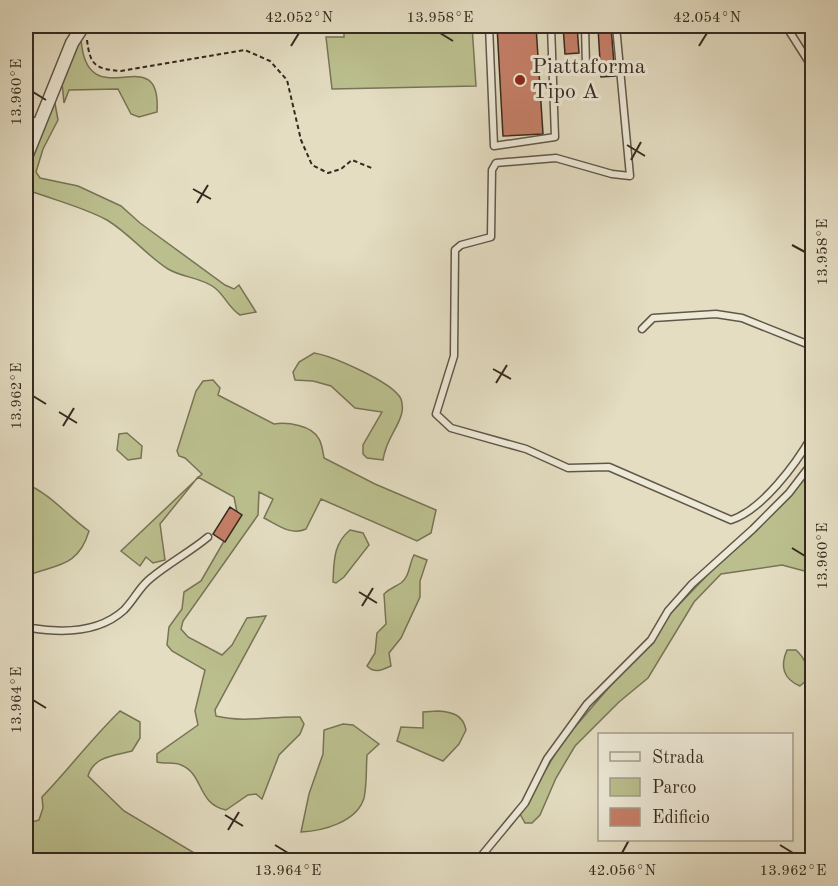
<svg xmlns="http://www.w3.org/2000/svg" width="838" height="886" font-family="'Old Standard TT',serif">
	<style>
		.green { fill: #bbbf8e; stroke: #787456; stroke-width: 1.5 }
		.building { fill: #c67f68; stroke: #352a1f; stroke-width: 1.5 }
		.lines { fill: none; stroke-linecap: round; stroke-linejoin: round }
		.service-casing { stroke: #615748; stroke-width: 9 }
		.minor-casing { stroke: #615748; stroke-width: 15 }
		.path { stroke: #352a1f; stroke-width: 2; stroke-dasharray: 4.5 3; stroke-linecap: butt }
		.service { stroke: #ede9d7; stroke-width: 6 }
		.minor { stroke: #ede9d7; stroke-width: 12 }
		.ticks { fill: none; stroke: #352a1f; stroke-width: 2 }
		.poi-dot { fill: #8f2418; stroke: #ede9d7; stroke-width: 2 }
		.labels { text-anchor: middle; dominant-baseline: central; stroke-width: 6; stroke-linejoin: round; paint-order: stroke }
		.poi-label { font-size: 22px; fill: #352a1f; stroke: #ede9d7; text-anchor: start }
		.neatline { fill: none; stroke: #352a1f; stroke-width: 2 }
		.ticks-label { font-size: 15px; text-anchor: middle; fill: #352a1f }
	</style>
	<rect width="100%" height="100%" fill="#e4ddc2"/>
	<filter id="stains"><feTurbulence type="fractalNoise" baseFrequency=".00333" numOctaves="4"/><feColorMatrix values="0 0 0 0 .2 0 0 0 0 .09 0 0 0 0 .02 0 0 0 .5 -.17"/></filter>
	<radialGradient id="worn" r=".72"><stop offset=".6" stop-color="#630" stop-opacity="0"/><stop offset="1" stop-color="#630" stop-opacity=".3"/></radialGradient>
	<g class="green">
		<path d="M 344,26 L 472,26 L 476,86 L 332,89 L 326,37 L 344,37 Z"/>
		<path d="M 81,38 C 86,121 162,35 157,112 L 139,117 L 131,114 L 118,89 L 69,90 L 64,103 L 62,83 Z"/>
		<path d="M 54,98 L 58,120 L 43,149 L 36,172 L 40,178 L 78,186 L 121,206 L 140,223 L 225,285 L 234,289 L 239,285 L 256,312 L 240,315 C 229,308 225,296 215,288 C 201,277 183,278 168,269 C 146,255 130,234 107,220 C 83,207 54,200 28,190 L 26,197 L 26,171 Z"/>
		<path d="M 314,353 C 332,356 393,382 401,399 C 402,402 403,409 402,412 C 399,428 386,438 383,460 L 367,458 L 363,454 L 363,445 L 382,412 L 355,408 L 331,386 L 313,381 L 295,380 L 293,372 L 299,362 Z"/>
		<path d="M 213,380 L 220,388 L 218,395 L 274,424 C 287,422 312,425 319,439 C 322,444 323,452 324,458 L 375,484 L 436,510 L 431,533 L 417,541 L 321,499 L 306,529 C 291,536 278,525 264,518 L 273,499 L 259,492 L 258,515 L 183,621 L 181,629 L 188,637 L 222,655 L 232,645 L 247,618 L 266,616 L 215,710 L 216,716 C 245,723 271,716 300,717 L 304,724 L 300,734 L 279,755 L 262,799 L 256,794 L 248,795 L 226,810 C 197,804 204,774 181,765 C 175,762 165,764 157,762 L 157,754 L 198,725 L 195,711 L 205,670 L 172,651 L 167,645 L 169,627 L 182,609 L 184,592 L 201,581 L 238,517 L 234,497 L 198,477 L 160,524 L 165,560 L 153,563 L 146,557 L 140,566 L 121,551 L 202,474 L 185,458 L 179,456 L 177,451 L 196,391 L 203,381 Z"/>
		<path d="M 127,433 L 142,446 L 141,458 L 128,460 L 117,450 L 119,434 Z"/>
		<path d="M 812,471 L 812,573 L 782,565 L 721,574 L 694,602 L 648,678 L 619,702 L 575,746 L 556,778 L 540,815 L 532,823 L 525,823 L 520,814 L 562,742 L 623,671 L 645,651 L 667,617 L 720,562 L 750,537 Z"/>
		<path d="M 26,484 C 48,492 69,517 89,531 C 78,568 56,564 26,576 Z"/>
		<path d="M 350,530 L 363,533 L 369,545 L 344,577 L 336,583 L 333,582 C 334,562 333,544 350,530 Z"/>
		<path d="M 414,555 L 427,560 L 420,581 L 420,597 L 401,638 L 389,653 L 391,666 C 382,670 375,674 367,666 L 375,653 L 377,633 L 386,624 L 384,594 C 390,588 395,587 401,583 C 410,576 409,564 414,555 Z"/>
		<path d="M 787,650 L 796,650 C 805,658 807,666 809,678 L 800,686 C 783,679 780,666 787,650 Z"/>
		<path d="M 120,711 L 140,722 L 140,738 L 132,751 C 114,756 94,756 88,776 L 124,811 L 206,860 L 26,860 L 26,824 L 39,820 L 43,808 L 42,797 C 69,769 92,738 120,711 Z"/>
		<path d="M 438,711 C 453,712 463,715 466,730 L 459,744 L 443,761 L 397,741 L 401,727 L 423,728 L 423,712 Z"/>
		<path d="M 343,724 L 353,725 L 379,744 L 367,755 C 366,769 367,785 364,798 C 357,822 323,831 301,832 L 309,794 L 323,754 L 324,730 Z"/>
	</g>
	<g class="building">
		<path d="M 497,26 L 536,26 L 543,134 L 503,136 Z"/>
		<path d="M 563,26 L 577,26 L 579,53 L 565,54 Z"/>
		<path d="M 611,27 L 615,76 L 601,77 L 598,28 Z"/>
		<path d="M 230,507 L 242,515 L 225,542 L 213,534 Z"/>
	</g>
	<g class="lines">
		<defs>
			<g id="service">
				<path d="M 489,26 L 494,146 L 555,137 L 551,26"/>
				<path d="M 616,26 L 630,176 L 612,174 L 556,158 L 496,163 L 492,170 L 491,237 L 461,245 L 455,250 L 454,356 L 436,414 L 451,428 L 526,449 L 568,468 L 609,467 L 731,520 C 762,510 796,464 812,436"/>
				<path d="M 786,26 L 812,67"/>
				<path d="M 553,67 L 586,66 L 585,26"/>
				<path d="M 26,124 L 34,121 L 39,123"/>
				<path d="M 642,329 L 653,318 L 716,314 L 742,318 L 812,346"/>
				<path d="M 26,620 L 31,628 C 62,633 99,633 124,610 C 134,600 140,586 151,578 C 169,563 190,552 208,537"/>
				<path d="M 478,860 L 525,803 L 547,759 L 587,704 L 651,640 L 668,611 L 692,584 L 753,529 L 789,493 L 812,463"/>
			</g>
			<path id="minor" d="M 26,157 L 72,43 L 83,26"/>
		</defs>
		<use href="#service" class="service-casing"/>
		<use href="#minor" class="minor-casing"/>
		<path class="path" d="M 87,40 C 90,66 96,69 121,71 L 245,50 L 270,61 L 287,80 L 301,140 L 312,165 L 328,173 L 341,169 L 352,160 L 374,169"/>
		<use href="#service" class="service"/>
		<use href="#minor" class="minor"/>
	</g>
	<path class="ticks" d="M 440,33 L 453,41M 291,46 L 299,33M 699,46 L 707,33M 33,92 L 46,100M 627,145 L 645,156M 631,160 L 641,142M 193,189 L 211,199M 197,203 L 208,185M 792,245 L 805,252M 493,369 L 511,379M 496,383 L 507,365M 33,396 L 46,404M 59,412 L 77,423M 63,426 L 74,408M 792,548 L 805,556M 359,592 L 377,603M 362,606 L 373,588M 33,700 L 46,708M 225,815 L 243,826M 228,830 L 239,812M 275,845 L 288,853M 780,845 L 793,853M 622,853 L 629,840"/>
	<circle class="poi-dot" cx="520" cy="80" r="6"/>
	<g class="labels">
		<g class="poi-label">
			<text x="532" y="67">Piattaforma<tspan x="532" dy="25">Tipo A</tspan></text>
		</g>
	</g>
	<rect width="838" height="886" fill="none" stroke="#e4ddc2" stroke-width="66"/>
	<rect x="598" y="733" width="195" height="108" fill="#ede9d7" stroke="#a39d8d" stroke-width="1.5"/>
	<rect x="610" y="752" width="30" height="9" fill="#ede9d7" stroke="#a39d8d" stroke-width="1.5"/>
	<text x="652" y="763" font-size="18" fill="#352a1f">Strada</text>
	<rect x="610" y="778" width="30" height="18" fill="#bbbf8e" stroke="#a39d8d" stroke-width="1.5"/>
	<text x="652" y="793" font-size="18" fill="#352a1f">Parco</text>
	<rect x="610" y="808" width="30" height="18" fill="#c67f68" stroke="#a39d8d" stroke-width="1.5"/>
	<text x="652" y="823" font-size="18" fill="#352a1f">Edificio</text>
	<rect x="33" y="33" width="772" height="820" class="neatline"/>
	<g class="ticks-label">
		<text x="299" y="22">42.052°N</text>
		<text x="440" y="22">13.958°E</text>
		<text x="707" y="22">42.054°N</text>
		<text transform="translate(16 92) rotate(-90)" y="5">13.960°E</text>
		<text transform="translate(822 252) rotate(-90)" y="5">13.958°E</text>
		<text transform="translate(16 396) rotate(-90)" y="5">13.962°E</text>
		<text transform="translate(822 556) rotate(-90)" y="5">13.960°E</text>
		<text transform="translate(16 700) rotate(-90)" y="5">13.964°E</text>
		<text x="288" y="875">13.964°E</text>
		<text x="622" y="875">42.056°N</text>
		<text x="793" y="875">13.962°E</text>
	</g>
	<rect width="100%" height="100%" filter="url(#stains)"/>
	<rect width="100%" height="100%" fill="url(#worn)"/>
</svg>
